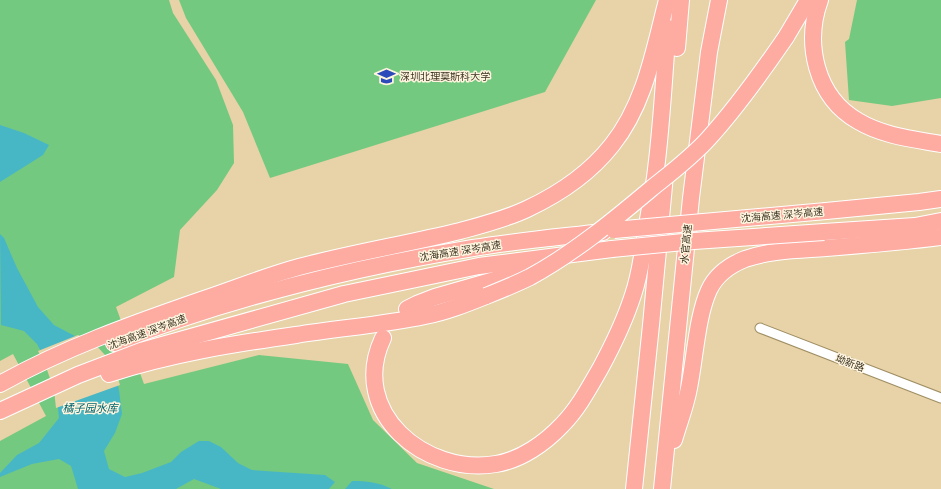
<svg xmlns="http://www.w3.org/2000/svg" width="941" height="489" font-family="'Times New Roman','Noto Sans SC',serif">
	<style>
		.green { fill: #74c980 }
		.water { fill: #48b7c5 }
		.pier { fill: #e7d3a7 }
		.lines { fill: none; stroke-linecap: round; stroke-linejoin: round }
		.minor-casing { stroke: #a08e64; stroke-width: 11 }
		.motorway-casing { stroke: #fff; stroke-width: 18 }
		.minor { stroke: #fff; stroke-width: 9 }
		.motorway { stroke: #feaca2; stroke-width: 16 }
		.motorway-bridge-casing { stroke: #fff; stroke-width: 18; stroke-linecap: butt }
		.motorway-bridge { stroke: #feaca2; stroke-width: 16 }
		.labels { text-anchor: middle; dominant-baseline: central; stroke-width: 3; stroke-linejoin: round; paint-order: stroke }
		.poi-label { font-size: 10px; fill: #3d3523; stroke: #fff5df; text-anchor: start }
		.street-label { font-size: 10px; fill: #3d3523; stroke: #fff5df }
		.water-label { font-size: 11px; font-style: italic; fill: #00646e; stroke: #fff5df }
	</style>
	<rect width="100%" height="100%" fill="#e7d3a7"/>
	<g class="green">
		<path d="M 0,0 L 169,0 L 173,13 L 216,80 L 233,125 L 234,163 L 217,190 L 180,230 L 174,277 L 116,307 L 144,384 L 259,355 L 348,364 L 373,420 L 417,463 L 494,489 L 0,489 L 0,441 L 46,416 L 13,354 L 0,361 Z"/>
		<path d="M 179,0 L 596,0 L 545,92 L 270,178 L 243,112 L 186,18 Z"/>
		<path d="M 857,0 L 941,0 L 941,98 L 892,106 L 849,100 L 845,42 L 849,39 Z"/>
	</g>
	<g class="water">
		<path d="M 0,125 L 24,133 L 49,145 L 43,155 L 0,182 Z"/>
		<path d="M 0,234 L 4,238 L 17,268 L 38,307 L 54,325 L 94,346 L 113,366 L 119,390 L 122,414 L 115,433 L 104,451 L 109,469 L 125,477 L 142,473 L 171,462 L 181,452 L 199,441 L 209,441 L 221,447 L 238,463 L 252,470 L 325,475 L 335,482 L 329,489 L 221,489 L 194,479 L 176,489 L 78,489 L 71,466 L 59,459 L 32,464 L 0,477 L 0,473 L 17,455 L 39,443 L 59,418 L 56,389 L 47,363 L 37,344 L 24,331 L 1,325 Z"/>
		<path d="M 352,481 C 367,481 378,482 392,489 L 345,489 Z"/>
	</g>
	<path class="pier" d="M 78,335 L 95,344 L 114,365 L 120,385 L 56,408 L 54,390 L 45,364 L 38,351 Z"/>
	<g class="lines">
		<defs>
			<path id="minor" d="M 760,328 L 941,398"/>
			<g id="motorway">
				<path d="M 820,0 C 804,44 816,97 858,121 C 883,136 913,139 941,144"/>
				<path d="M 786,37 L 808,0"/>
				<path d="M 677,48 L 681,0"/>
				<path d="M 826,211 L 919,202 L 941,199"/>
				<path d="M 824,232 L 915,226 L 941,221"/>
				<path d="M 407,309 L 417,304 L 435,297 L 543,266"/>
				<path d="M 383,338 C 348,412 425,476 496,464 C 521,460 545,443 562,425 C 578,409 589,388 600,369 C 613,345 625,320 633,295 C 641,272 643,248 647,225 C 650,207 654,188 656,169 C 662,122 664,75 668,28"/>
				<path d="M 114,343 C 230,298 351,268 473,248 C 516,241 560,237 603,232"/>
				<path d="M 109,374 C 169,354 233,344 296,335 C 339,328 383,325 425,316 C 446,312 466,304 486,296"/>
				<path d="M 0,384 C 64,348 132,324 201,300 C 234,289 266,276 299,267 C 352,253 407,244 460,231 C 482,225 506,219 527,209 C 559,194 590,173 612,145 C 645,104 654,50 667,0"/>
				<path d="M 0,411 L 78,375 L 141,351 L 344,294 L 479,266 L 612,249"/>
				<path d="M 674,440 C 679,423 686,405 689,388 C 695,358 697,316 709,290 C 716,275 730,265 745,259 C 771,250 800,250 826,248 C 865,245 903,242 941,237"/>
				<path d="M 634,489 L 651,325 L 665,175"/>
				<path d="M 662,489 L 691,198 L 709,52 L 719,0"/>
			</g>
		</defs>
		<use href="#minor" class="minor-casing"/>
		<use href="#motorway" class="motorway-casing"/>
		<use href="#minor" class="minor"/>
		<use href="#motorway" class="motorway"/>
		<defs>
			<g id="motorway-bridge">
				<path d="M 614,230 L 826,211"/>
				<path d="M 612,249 L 694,241 L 824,232"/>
				<path d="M 486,296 C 501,290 516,284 530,277 C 574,253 614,220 652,188 C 672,172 692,157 709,138 C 737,107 762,72 786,37"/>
			</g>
		</defs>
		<use href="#motorway-bridge" class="motorway-bridge-casing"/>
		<use href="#motorway-bridge" class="motorway-bridge"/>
	</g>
	<defs>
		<symbol id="university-bare" viewBox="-9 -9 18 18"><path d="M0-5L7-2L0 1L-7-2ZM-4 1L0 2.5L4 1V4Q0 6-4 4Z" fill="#2c4aba" stroke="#fff5df" stroke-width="2.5" paint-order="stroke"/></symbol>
	</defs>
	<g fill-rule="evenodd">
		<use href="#university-bare" x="374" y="64" width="25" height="25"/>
	</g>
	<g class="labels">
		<g class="poi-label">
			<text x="400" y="76">深圳北理莫斯科大学</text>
		</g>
		<g class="street-label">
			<text transform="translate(782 215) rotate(-5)">沈海高速 深岑高速</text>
			<text transform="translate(686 244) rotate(-84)">水官高速</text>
			<text transform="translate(460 251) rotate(-9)">沈海高速 深岑高速</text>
			<text transform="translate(147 332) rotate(-20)">沈海高速 深岑高速</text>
			<text transform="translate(850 363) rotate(21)">坳新路</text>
		</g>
		<g class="water-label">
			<text x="90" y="408">橘子园水库</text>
		</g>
	</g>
</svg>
